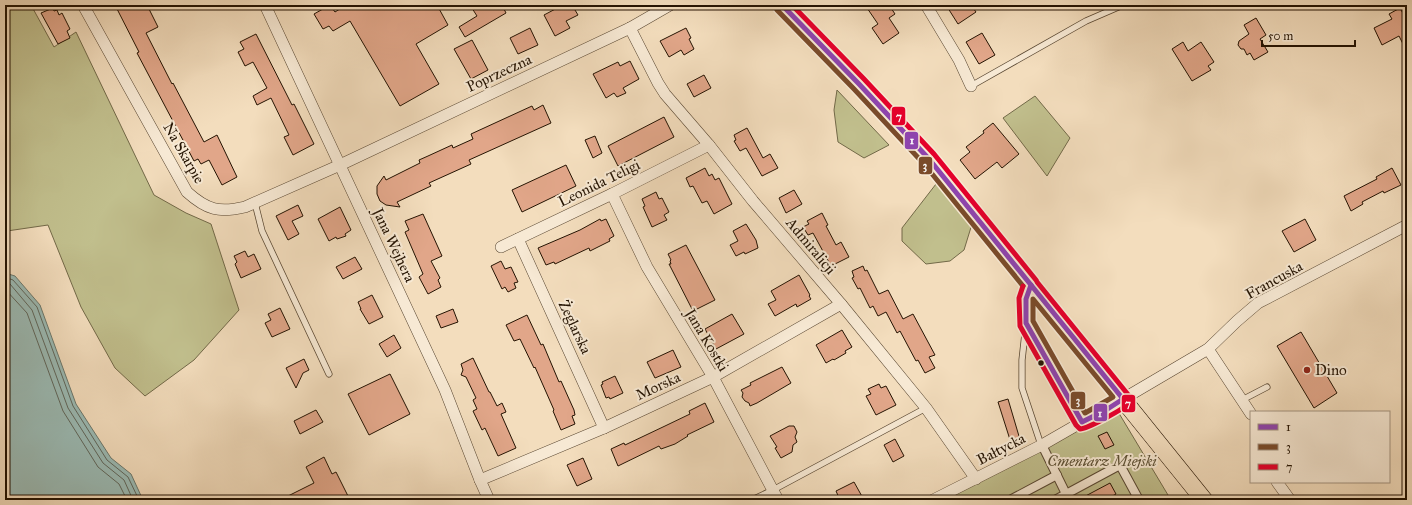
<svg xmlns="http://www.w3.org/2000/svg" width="1412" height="505" font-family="'IM FELL Great Primer',serif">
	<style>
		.green { fill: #c1bf8d; stroke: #726948 }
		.water { fill: #9bbbb5; stroke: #6b786d }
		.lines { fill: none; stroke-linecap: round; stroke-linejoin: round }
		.shore { stroke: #60675c; stroke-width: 1 }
		.building { fill: #e1a689; stroke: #241302 }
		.service-casing { stroke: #584631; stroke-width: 7 }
		.pedestrian-casing { stroke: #584631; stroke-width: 10 }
		.minor-casing { stroke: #584631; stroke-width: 12 }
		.primary-casing { stroke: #241302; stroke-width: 18 }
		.service { stroke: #f7e9d4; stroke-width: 5.5 }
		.pedestrian { stroke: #f7e9d4; stroke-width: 8 }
		.minor { stroke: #f7e9d4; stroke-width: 11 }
		.primary { stroke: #f3ddbd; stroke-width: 17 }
		.bus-1-casing { stroke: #f7e9d4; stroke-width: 8 }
		.bus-2-casing { stroke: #f7e9d4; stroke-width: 8 }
		.bus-3-casing { stroke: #f7e9d4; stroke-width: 8 }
		.bus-1 { stroke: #8e44ad; stroke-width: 5 }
		.bus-2 { stroke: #7a4b2a; stroke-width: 5 }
		.bus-3 { stroke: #e4002b; stroke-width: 5 }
		.bus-dot { fill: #241302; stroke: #f7e9d4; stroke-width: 1.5 }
		.poi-dot { fill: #8f2418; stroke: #f7e9d4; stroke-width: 1.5 }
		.labels { text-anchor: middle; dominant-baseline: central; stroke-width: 4; stroke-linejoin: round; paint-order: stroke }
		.street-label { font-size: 15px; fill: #241302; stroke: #f7e9d4 }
		.poi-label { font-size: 15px; fill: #241302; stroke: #f7e9d4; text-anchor: start }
		.park-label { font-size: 15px; font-style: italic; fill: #5b4f33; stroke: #f7e9d4 }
		.line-badge { stroke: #f7e9d4; stroke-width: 1.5 }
		.badge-label { font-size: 11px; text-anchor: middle; font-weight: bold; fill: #fff }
	</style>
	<rect width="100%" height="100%" fill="#f3ddbd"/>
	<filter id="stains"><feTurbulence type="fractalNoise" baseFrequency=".005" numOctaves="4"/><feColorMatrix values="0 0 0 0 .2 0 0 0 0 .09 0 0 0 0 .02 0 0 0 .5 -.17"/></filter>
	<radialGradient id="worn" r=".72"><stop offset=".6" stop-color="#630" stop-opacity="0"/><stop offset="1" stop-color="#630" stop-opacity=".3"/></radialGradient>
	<g class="green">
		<path d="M 5,5 L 31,5 L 54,47 L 76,32 L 154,195 L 186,213 L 211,224 L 239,310 L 194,360 L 145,396 L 115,368 L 81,307 L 48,225 L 7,231 L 5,228 Z"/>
		<path d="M 837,90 L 889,145 L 864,158 L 838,142 L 834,110 Z"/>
		<path d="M 1035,96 L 1070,138 L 1047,176 L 1003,118 Z"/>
		<path d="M 936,184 L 972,224 L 964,250 L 950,261 L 926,264 L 902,241 L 902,228 Z"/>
		<path d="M 1117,410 L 1171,500 L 945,500 Z"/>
	</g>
	<path class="water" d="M 5,273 L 15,276 L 40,305 L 76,404 L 111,458 L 131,474 L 143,500 L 5,500 Z"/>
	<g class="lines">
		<g class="shore">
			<path d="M 5,277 L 13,280 L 37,307 L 73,406 L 107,460 L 128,477 L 139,500"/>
			<path d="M 5,282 L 10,284 L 32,310 L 68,408 L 103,463 L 124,480 L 133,500"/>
			<path d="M 5,289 L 27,313 L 63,411 L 98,467 L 119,484 L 127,500"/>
		</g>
	</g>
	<g class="building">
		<path d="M 115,5 L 147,5 L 158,27 L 146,33 L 172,84 L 173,83 L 204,142 L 217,135 L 237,177 L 222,185 L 209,160 L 201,164 L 198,159 L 194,161 L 137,53 L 139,52 Z"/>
		<path d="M 330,5 L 335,12 L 346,5 L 437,5 L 448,25 L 416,44 L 439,84 L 400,106 L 350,21 L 333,31 L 329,26 L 323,29 L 314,14 Z"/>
		<path d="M 470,5 L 502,5 L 506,13 L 465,37 L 459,27 L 477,16 Z"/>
		<path d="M 563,5 L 572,5 L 578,15 L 566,21 L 570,28 L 555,36 L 544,15 Z"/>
		<path d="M 865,5 L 889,5 L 895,14 L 889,18 L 899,33 L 883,44 L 872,28 L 878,24 Z"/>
		<path d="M 946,5 L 971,5 L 976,12 L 958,24 Z"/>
		<path d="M 53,8 L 54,11 L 57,10 L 59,15 L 62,13 L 70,29 L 67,31 L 70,38 L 58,44 L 41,13 Z"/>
		<path d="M 1400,8 L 1407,21 L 1407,52 L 1399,36 L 1382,45 L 1374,28 L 1392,19 L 1389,14 Z"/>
		<path d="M 1256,18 L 1266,35 L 1260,39 L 1268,52 L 1254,60 L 1250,53 L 1247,55 L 1244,49 L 1241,49 L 1238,45 L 1239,41 L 1249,34 L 1244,25 Z"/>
		<path d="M 530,28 L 538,45 L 518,54 L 510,38 Z"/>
		<path d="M 686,28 L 691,38 L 689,39 L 694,49 L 684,55 L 681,50 L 669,57 L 660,41 Z"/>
		<path d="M 982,33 L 995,55 L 979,64 L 966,42 Z"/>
		<path d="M 256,34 L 292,105 L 294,104 L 314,144 L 293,155 L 284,137 L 289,135 L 271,98 L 257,105 L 253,96 L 267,88 L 253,62 L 245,66 L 238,52 L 244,49 L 240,42 Z"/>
		<path d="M 472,40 L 488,70 L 471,79 L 454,49 Z"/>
		<path d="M 1183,42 L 1188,51 L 1201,42 L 1214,62 L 1208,66 L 1211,70 L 1192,81 L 1172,49 Z"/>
		<path d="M 630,61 L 639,79 L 623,88 L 626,93 L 617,97 L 614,93 L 606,98 L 593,74 L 618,62 L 620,66 Z"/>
		<path d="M 704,75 L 711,88 L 694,97 L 687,84 Z"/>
		<path d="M 543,105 L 551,123 L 469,160 L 471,164 L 429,183 L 431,186 L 397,202 L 400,207 L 386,205 L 380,201 L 377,194 L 377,186 L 384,176 L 386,180 L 420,163 L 419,160 L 428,156 L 452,145 L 453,148 L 473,139 L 471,134 L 532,106 L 534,110 Z"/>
		<path d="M 664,117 L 674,137 L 618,166 L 608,146 Z"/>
		<path d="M 993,123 L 1019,154 L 1002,168 L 997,162 L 975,179 L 960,160 L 970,152 L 966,147 L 984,133 L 983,131 Z"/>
		<path d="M 747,128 L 763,158 L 770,154 L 778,168 L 762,176 L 746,148 L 740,151 L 734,141 L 736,140 L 734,135 Z"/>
		<path d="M 595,136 L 602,153 L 593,158 L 585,140 Z"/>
		<path d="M 566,165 L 576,186 L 522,212 L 512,190 Z"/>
		<path d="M 705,168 L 709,176 L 712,174 L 715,180 L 719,178 L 732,204 L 714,214 L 707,201 L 702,203 L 693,186 L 690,187 L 686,178 Z"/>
		<path d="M 1392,168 L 1401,185 L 1384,193 L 1383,191 L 1362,202 L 1363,204 L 1351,211 L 1344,196 L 1377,179 L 1376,177 Z"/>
		<path d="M 794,190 L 802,204 L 786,213 L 779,198 Z"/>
		<path d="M 656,192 L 659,199 L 662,198 L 669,212 L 664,215 L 667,220 L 652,227 L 643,207 L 645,206 L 642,199 Z"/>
		<path d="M 298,205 L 303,216 L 292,221 L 299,234 L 288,240 L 276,216 Z"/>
		<path d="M 340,207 L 351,230 L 345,234 L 346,236 L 337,239 L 336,237 L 329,241 L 318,219 Z"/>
		<path d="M 822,213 L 828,225 L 826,226 L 836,245 L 841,242 L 849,257 L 831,266 L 813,233 L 808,235 L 803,227 L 809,224 L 807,221 Z"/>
		<path d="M 423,214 L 442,256 L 431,261 L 440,278 L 438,280 L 441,287 L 428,294 L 419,277 L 423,274 L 405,232 L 409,230 L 405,221 Z"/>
		<path d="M 600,219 L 601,221 L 606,219 L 614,236 L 609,239 L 610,241 L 590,251 L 589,248 L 555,264 L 554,262 L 546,265 L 538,248 L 580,230 Z"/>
		<path d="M 1305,219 L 1316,240 L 1294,252 L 1282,231 Z"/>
		<path d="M 746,224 L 756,240 L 758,248 L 745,254 L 744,252 L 736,256 L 730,245 L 738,241 L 733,231 Z"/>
		<path d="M 686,245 L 715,300 L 693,311 L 669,264 L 671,264 L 670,261 L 671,260 L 668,254 Z"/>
		<path d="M 245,251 L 248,257 L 254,254 L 261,269 L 241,278 L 235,264 L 237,262 L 234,256 Z"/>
		<path d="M 355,257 L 362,269 L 343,279 L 336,267 Z"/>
		<path d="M 501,261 L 505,269 L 511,267 L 518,282 L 514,283 L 516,288 L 508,292 L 505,287 L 502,289 L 491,266 Z"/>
		<path d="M 863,266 L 865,271 L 867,270 L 879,294 L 888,290 L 903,319 L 913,314 L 935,355 L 929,357 L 935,368 L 925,373 L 918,360 L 916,361 L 900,331 L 897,333 L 886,312 L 878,316 L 873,306 L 870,308 L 860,288 L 858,289 L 852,278 L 854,277 L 852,271 Z"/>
		<path d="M 799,275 L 810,295 L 809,296 L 811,299 L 797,307 L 796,304 L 775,316 L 768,304 L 776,300 L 771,291 Z"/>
		<path d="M 372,295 L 383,317 L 369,324 L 360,309 L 361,309 L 358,302 Z"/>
		<path d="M 280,308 L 290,329 L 272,337 L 265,323 L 271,320 L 268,314 Z"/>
		<path d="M 453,309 L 458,322 L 441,328 L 436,316 Z"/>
		<path d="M 732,314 L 744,334 L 716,349 L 705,329 Z"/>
		<path d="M 527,315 L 541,345 L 543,344 L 559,382 L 561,381 L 574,410 L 575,415 L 572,416 L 575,424 L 561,430 L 553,411 L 554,410 L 535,367 L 534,368 L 520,339 L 514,341 L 506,325 Z"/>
		<path d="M 842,330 L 852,347 L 845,351 L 846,353 L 834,360 L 833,359 L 826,363 L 816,345 Z"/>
		<path d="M 1301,332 L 1337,393 L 1314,408 L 1277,346 Z"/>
		<path d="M 394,335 L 401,348 L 387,357 L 379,344 Z"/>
		<path d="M 673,350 L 681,367 L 655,378 L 647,362 Z"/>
		<path d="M 473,358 L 489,392 L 490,392 L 497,406 L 502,403 L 506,412 L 501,414 L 516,448 L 498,456 L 485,428 L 482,430 L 473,411 L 477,409 L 473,400 L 476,398 L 466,377 L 461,375 L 463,370 L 461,364 Z"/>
		<path d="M 304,359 L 309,370 L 303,373 L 296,388 L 286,368 Z"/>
		<path d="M 782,367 L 791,383 L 757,403 L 750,406 L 749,403 L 745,401 L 742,397 L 743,393 L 741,390 L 751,385 L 750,383 Z"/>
		<path d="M 390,374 L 410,414 L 369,435 L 348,394 Z"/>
		<path d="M 615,376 L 623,393 L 610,399 L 609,397 L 606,398 L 601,385 L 603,384 L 602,382 Z"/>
		<path d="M 879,384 L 881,388 L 886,386 L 896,405 L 876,415 L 866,396 L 871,394 L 868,389 Z"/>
		<path d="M 1008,399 L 1021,443 L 1012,446 L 998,402 Z"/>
		<path d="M 705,403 L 714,422 L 687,435 L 688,436 L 675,444 L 661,449 L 659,446 L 618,466 L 611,449 L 624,443 L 625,445 L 665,426 L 690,414 L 689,411 Z"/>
		<path d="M 316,410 L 323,422 L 300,434 L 294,421 Z"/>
		<path d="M 789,426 L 794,426 L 797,432 L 795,437 L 797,442 L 793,445 L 792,452 L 781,458 L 775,448 L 777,447 L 770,436 Z"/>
		<path d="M 1107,432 L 1114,445 L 1105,449 L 1098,436 Z"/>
		<path d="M 895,439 L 904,456 L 893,462 L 884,445 Z"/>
		<path d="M 324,457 L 332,474 L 336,472 L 350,500 L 280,500 L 314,483 L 306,467 Z"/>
		<path d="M 583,458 L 592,479 L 577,486 L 567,465 Z"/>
		<path d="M 854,482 L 864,500 L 840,500 L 836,491 Z"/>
		<path d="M 1110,483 L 1116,494 L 1105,500 L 1078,500 Z"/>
	</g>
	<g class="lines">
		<defs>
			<g id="service">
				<path d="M 971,86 L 1086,21 L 1123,5"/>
				<path d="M 255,203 L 262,231 L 329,374"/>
				<path d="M 1030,289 L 1026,299 L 1026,323 L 1082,422 L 1121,400"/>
				<path d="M 1026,324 L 1022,360 L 1022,388 L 1041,445"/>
				<path d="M 1242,400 L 1267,387"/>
				<path d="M 752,500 L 773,490 L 926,408"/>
			</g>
			<g id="pedestrian">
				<path d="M 1042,445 L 1069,500"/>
				<path d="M 1010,500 L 1057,475"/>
				<path d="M 1055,500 L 1120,465 L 1139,500"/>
			</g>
			<g id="minor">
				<path d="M 83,5 L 187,192 C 207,210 219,213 245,207 L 340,165 L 630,28 L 670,5"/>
				<path d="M 265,5 L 445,390 L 480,480 L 489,500"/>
				<path d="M 926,5 L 959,60 L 971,86"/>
				<path d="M 630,28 L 658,83 L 665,94 L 709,145 L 753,201 L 841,304 L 926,408 L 976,479"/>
				<path d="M 612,194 L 647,267 L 713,377 L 778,500"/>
				<path d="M 518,239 L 604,428"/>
				<path d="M 501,247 L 612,194 L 709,145"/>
				<path d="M 1208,349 L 1251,414"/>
				<path d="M 1123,399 L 1208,349 L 1237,321 L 1258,303 L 1407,225"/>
				<path d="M 480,480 L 604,428 L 713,377 L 841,304"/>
				<path d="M 1277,482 L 1290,500"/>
				<path d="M 933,500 L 1042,445 L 1082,422"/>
			</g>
			<path id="primary" d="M 782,5 L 859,84 L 929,159 L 1204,500"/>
		</defs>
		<use href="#service" class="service-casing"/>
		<use href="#pedestrian" class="pedestrian-casing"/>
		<use href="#minor" class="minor-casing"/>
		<use href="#primary" class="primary-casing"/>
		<use href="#service" class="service"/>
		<use href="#pedestrian" class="pedestrian"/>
		<use href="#minor" class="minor"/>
		<use href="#primary" class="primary"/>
		<defs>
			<g id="bus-1">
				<path d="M 782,5 L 859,84 L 929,159 L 1031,285"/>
				<path d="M 1031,285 L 1123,399 L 1106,410 L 1082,422 L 1026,323 L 1026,299 Z"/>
			</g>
			<g id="bus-2">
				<path d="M 777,10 L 854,89 L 924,164 L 1023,286"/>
				<path d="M 1033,299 L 1113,397 L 1085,413 L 1033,321 Z"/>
			</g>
			<g id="bus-3">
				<path d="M 792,5 L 864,79 L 934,154 L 1036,280"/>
				<path d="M 1023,286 L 1019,298 L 1020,326 L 1076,425 L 1080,429 C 1087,429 1124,409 1129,403 C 1130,401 1130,400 1130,397 L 1037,282"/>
			</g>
		</defs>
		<use href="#bus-1" class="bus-1-casing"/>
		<use href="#bus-2" class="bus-2-casing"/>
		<use href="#bus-3" class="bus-3-casing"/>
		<use href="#bus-1" class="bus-1"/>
		<use href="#bus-2" class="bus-2"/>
		<use href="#bus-3" class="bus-3"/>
	</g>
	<circle class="bus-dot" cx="1041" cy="363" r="3.5"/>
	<circle class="poi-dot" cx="1307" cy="370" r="4"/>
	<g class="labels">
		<g class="street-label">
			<text transform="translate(499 73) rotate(-25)">Poprzeczna</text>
			<text transform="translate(184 153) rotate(60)">Na Skarpie</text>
			<text transform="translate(599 183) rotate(-26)">Leonida Teligi</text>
			<text transform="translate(394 245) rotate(65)">Jana Wejhera</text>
			<text transform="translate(811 246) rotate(50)">Admiralicji</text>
			<text transform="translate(1274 280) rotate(-29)">Francuska</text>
			<text transform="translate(575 327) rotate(65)">Żeglarska</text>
			<text transform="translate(707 340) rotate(59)">Jana Kostki</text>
			<text transform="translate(658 386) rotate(-25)">Morska</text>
			<text transform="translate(1001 449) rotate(-27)">Bałtycka</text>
		</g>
		<g class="poi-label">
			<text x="1315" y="370">Dino</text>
		</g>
		<g class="park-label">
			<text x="1102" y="461">Cmentarz Miejski</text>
		</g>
	</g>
	<g class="line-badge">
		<rect x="891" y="106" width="15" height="20" rx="4" fill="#e4002b"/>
		<rect x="904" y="131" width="15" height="19" rx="4" fill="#8e44ad"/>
		<rect x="918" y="156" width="15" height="19" rx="4" fill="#7a4b2a"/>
		<rect x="1070" y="391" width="16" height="19" rx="4" fill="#7a4b2a"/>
		<rect x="1121" y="394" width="15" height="19" rx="4" fill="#e4002b"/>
		<rect x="1093" y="403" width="15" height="19" rx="4" fill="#8e44ad"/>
	</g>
	<g class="badge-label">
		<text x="899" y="120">7</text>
		<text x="912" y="144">1</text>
		<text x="925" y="169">3</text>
		<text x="1078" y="404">3</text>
		<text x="1128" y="407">7</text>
		<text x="1100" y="417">1</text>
	</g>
	<rect width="1412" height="505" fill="none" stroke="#f3ddbd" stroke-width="20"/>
	<rect x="6" y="6" width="1400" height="493" fill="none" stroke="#241302" stroke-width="2"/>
	<rect x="10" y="10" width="1392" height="485" fill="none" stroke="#241302"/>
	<rect x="1250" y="411" width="140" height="72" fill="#f7e9d4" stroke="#a39380"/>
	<rect x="1258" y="424" width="20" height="6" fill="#8e44ad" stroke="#a39380"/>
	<text x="1286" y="431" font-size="12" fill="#241302">1</text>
	<rect x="1258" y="444" width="20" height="6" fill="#7a4b2a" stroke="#a39380"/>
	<text x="1286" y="451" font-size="12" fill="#241302">3</text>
	<rect x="1258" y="464" width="20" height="6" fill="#e4002b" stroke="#a39380"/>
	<text x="1286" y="471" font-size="12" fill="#241302">7</text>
	<path d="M1262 40v6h93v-6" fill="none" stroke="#241302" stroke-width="2"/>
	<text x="1268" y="40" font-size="12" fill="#241302" stroke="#f7e9d4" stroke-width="3" paint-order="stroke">50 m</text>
	<rect width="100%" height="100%" filter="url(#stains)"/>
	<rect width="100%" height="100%" fill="url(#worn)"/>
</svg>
